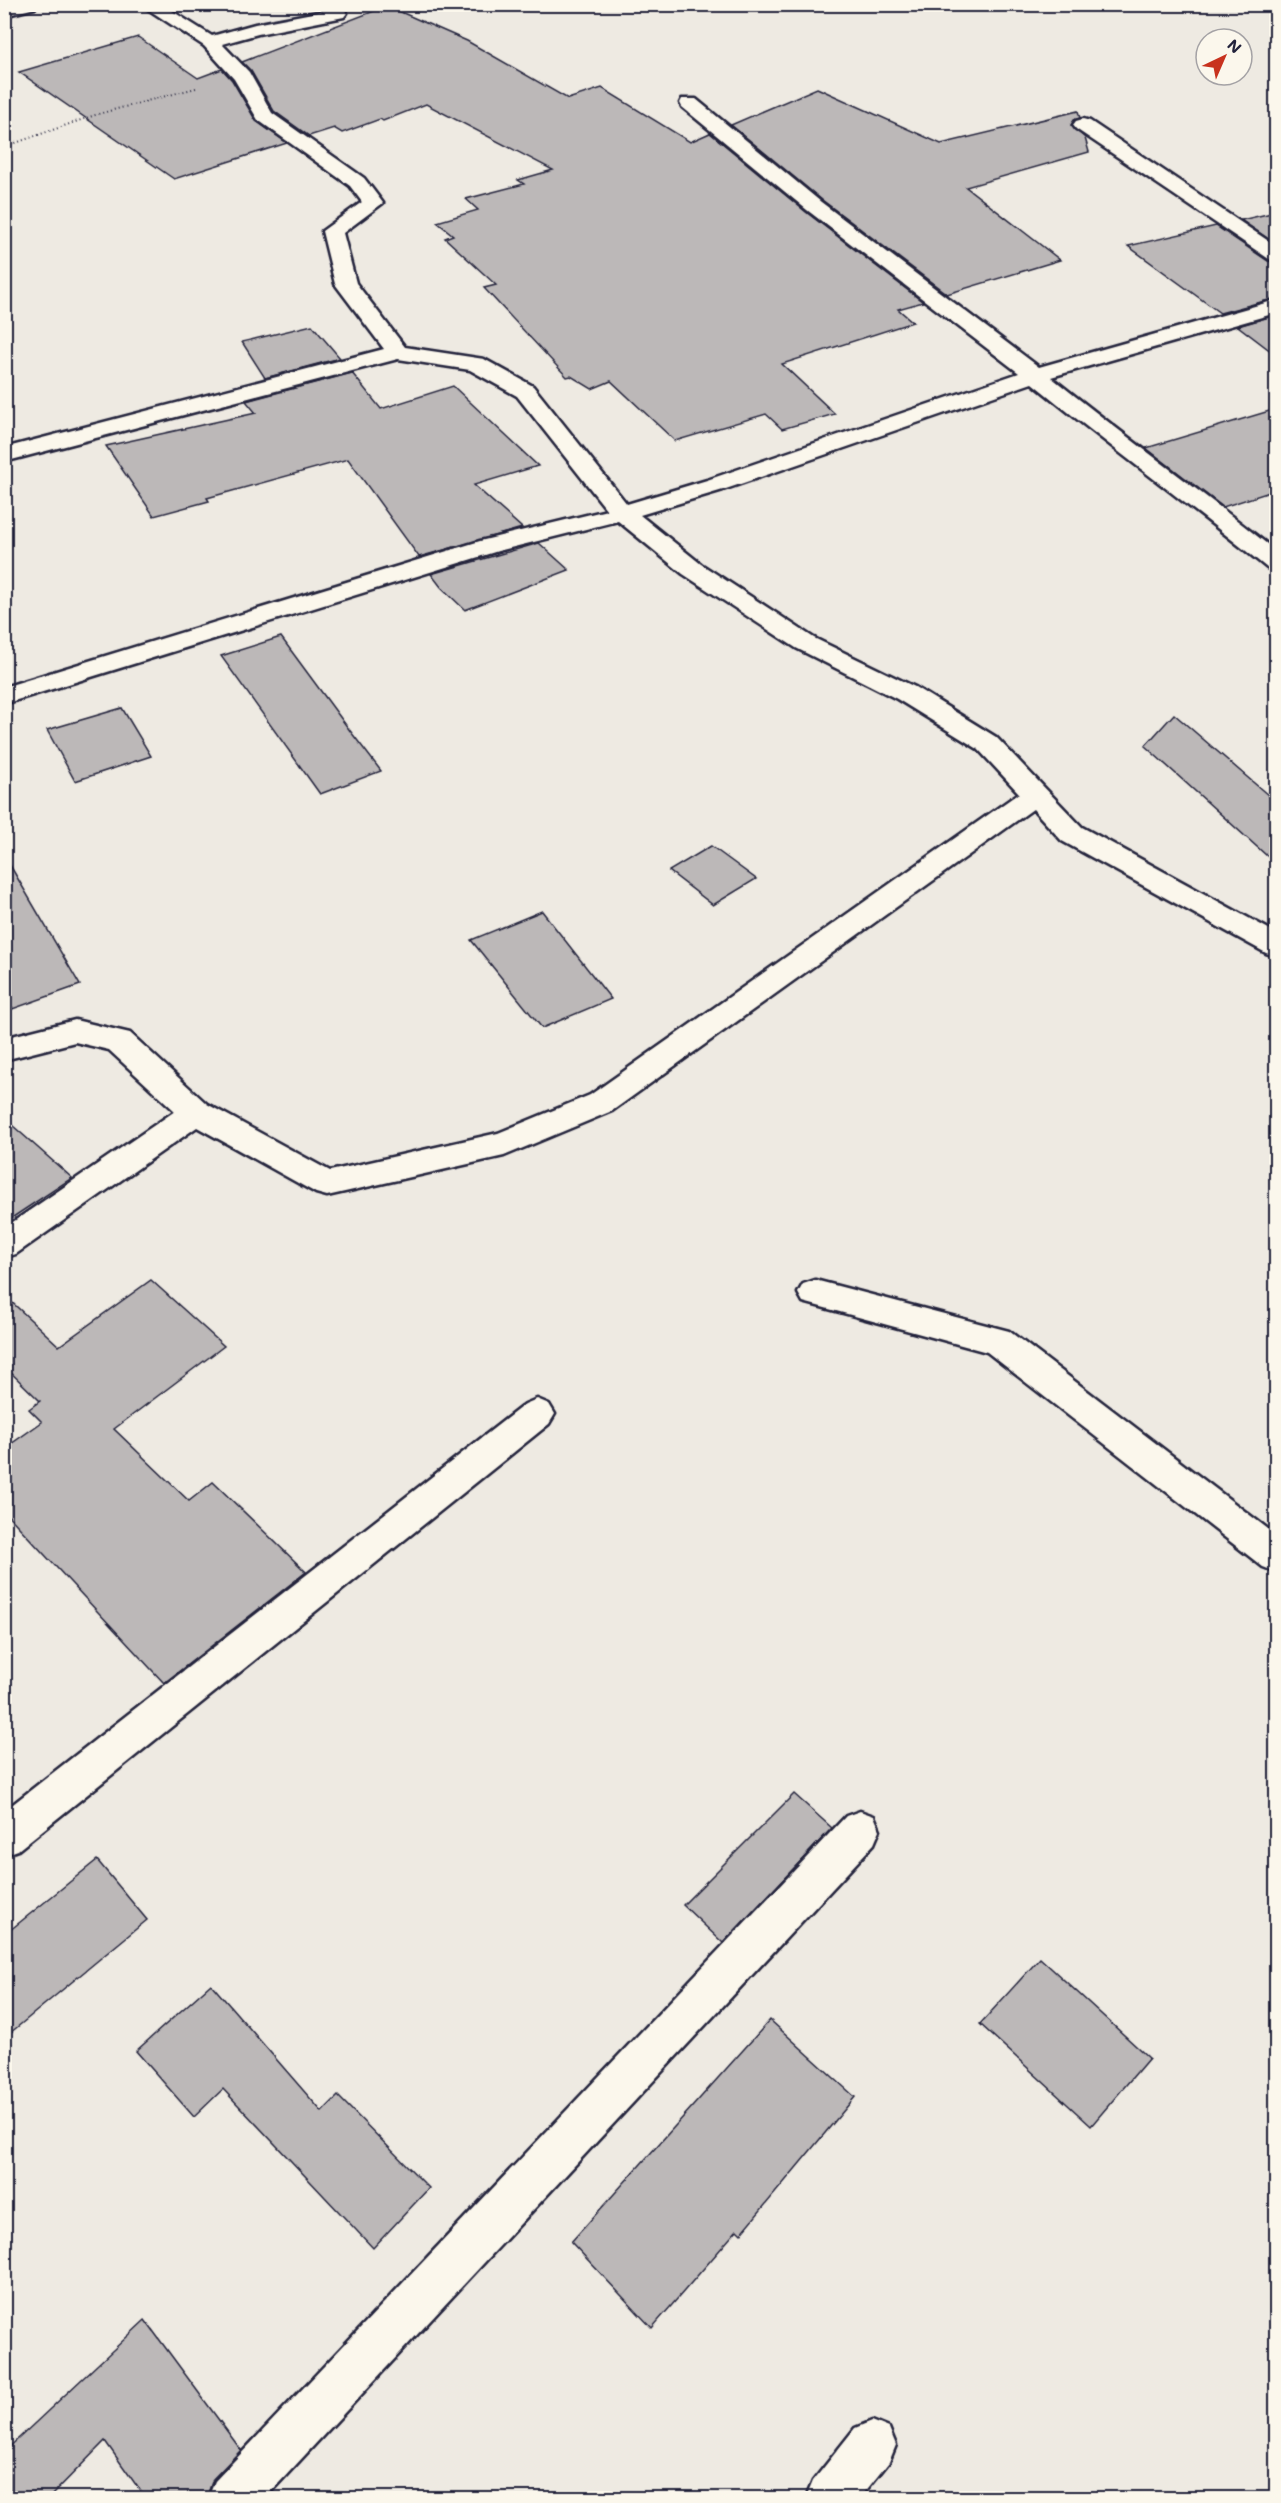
<svg xmlns="http://www.w3.org/2000/svg" width="1281" height="2503" font-family="Mali,sans-serif">
	<style>
		.building { fill: #bcb8b8; stroke: #22223b; stroke-width: 1.5 }
		.lines { fill: none; stroke-linecap: round; stroke-linejoin: round }
		.minor-casing { stroke: #22223b; stroke-width: 5 }
		.path { stroke: #22223b; stroke-width: 2; stroke-dasharray: 1 3; stroke-linecap: butt }
		.minor { fill: #fbf7ec; fill-rule: evenodd }
	</style>
	<rect width="100%" height="100%" fill="#eeeae2"/>
	<filter id="ink" filterUnits="userSpaceOnUse"><feTurbulence type="fractalNoise" baseFrequency=".0167" numOctaves="2"/><feDisplacementMap in="SourceGraphic" scale="12" xChannelSelector="R" yChannelSelector="G"/><feConvolveMatrix kernelMatrix="1 2 1 2 8 2 1 2 1" color-interpolation-filters="sRGB"/></filter>
	<g filter="url(#ink)">
		<g class="building">
			<path d="M 387,6 L 467,41 L 568,99 L 602,88 L 690,142 L 710,133 L 806,212 L 923,302 L 898,309 L 913,322 L 782,364 L 835,414 L 782,429 L 766,414 L 675,441 L 611,381 L 592,389 L 571,376 L 567,377 L 484,288 L 496,285 L 445,238 L 453,235 L 437,222 L 478,210 L 466,199 L 524,184 L 518,180 L 553,170 L 426,104 L 383,121 L 380,119 L 342,133 L 334,128 L 309,136 L 274,111 L 251,71 L 242,62 Z"/>
			<path d="M 138,37 L 198,78 L 222,69 L 232,80 L 256,121 L 287,143 L 174,179 L 19,72 Z"/>
			<path d="M 817,88 L 941,144 L 1078,111 L 1080,118 L 1074,120 L 1071,125 L 1085,138 L 1089,152 L 966,187 L 1060,260 L 947,294 L 822,200 L 731,125 Z"/>
			<path d="M 1276,212 L 1276,244 L 1241,220 Z"/>
			<path d="M 1216,226 L 1268,261 L 1276,263 L 1276,298 L 1220,313 L 1128,246 Z"/>
			<path d="M 1276,315 L 1276,355 L 1238,326 Z"/>
			<path d="M 312,325 L 340,358 L 265,378 L 242,342 Z"/>
			<path d="M 352,373 L 381,409 L 453,386 L 538,466 L 474,485 L 522,528 L 419,557 L 348,459 L 207,498 L 209,501 L 154,516 L 106,446 L 256,413 L 246,401 Z"/>
			<path d="M 1276,409 L 1276,490 L 1223,507 L 1146,448 Z"/>
			<path d="M 539,543 L 569,570 L 465,610 L 441,587 L 431,574 Z"/>
			<path d="M 281,637 L 351,732 L 381,771 L 320,794 L 221,656 Z"/>
			<path d="M 122,708 L 151,756 L 75,781 L 47,730 Z"/>
			<path d="M 1174,714 L 1276,802 L 1276,864 L 1145,746 Z"/>
			<path d="M 711,846 L 756,879 L 713,905 L 669,871 Z"/>
			<path d="M 4,855 L 80,985 L 4,1012 Z"/>
			<path d="M 542,911 L 611,999 L 542,1028 L 471,940 Z"/>
			<path d="M 4,1118 L 72,1178 L 4,1223 Z"/>
			<path d="M 151,1280 L 224,1346 L 114,1429 L 189,1501 L 213,1482 L 306,1572 L 164,1683 L 4,1511 L 4,1449 L 42,1422 L 29,1409 L 40,1401 L 4,1366 L 4,1295 L 59,1346 Z"/>
			<path d="M 794,1794 L 832,1828 L 723,1943 L 683,1905 Z"/>
			<path d="M 97,1860 L 147,1920 L 4,2038 L 4,1935 Z"/>
			<path d="M 1040,1958 L 1149,2058 L 1091,2126 L 980,2024 Z"/>
			<path d="M 211,1984 L 322,2112 L 338,2096 L 429,2188 L 373,2248 L 223,2089 L 194,2117 L 136,2051 Z"/>
			<path d="M 770,2020 L 855,2097 L 741,2234 L 737,2230 L 652,2328 L 571,2242 Z"/>
			<path d="M 145,2320 L 241,2450 L 213,2479 L 206,2499 L 146,2499 L 105,2441 L 48,2499 L 4,2499 L 4,2452 Z"/>
		</g>
		<g class="lines">
			<defs>
				<g id="minor">
					<path d="M 37,4 L 35,8 L 4,16 L 4,5 Z"/>
					<path d="M 140,4 L 161,4 L 212,36 L 255,24 L 323,11 L 317,4 C 329,4 339,2 347,13 L 344,17 L 258,34 L 222,44 L 249,72 L 272,113 L 364,178 L 383,203 L 343,233 L 356,283 L 405,347 L 484,359 L 533,386 L 627,504 L 707,480 L 1019,373 L 807,210 L 682,107 L 680,103 L 682,99 L 696,99 L 821,202 L 1039,367 L 1276,300 L 1276,313 L 1051,377 C 1126,437 1202,492 1276,551 L 1276,570 L 1267,568 C 1190,505 1109,446 1032,383 L 723,490 L 640,515 L 701,564 L 814,638 L 915,687 L 996,737 L 1082,827 L 1276,933 L 1276,956 L 1266,953 L 1062,841 L 1033,809 L 612,1111 L 504,1156 L 327,1196 L 316,1193 L 197,1127 L 16,1254 L 4,1258 L 4,1228 L 175,1111 L 109,1050 L 75,1042 L 4,1060 L 4,1038 L 75,1020 L 130,1033 L 207,1104 L 330,1171 L 498,1133 L 590,1095 L 1019,793 L 978,749 L 897,699 L 796,648 L 683,574 L 618,521 L 498,551 L 4,704 L 4,687 L 480,541 L 607,510 L 517,396 L 470,370 L 398,359 L 4,462 L 4,448 L 384,349 L 335,284 L 322,231 L 362,202 L 350,186 L 258,120 L 234,79 L 204,46 Z"/>
					<path d="M 1083,119 L 1090,121 L 1276,246 L 1276,261 L 1269,259 L 1076,129 L 1073,125 L 1076,121 Z"/>
					<path d="M 815,1280 L 1009,1331 L 1276,1535 L 1276,1572 L 1263,1567 L 987,1352 L 803,1302 L 798,1293 L 803,1284 Z"/>
					<path d="M 537,1399 L 549,1404 L 555,1414 L 549,1424 L 18,1850 L 4,1855 L 4,1811 L 525,1404 Z"/>
					<path d="M 860,1811 L 874,1816 L 880,1830 L 874,1844 L 265,2498 L 208,2498 L 215,2481 L 846,1816 Z"/>
					<path d="M 872,2421 L 889,2428 L 896,2445 L 889,2462 L 860,2498 L 806,2498 L 813,2481 L 855,2428 Z"/>
				</g>
			</defs>
			<use href="#minor" class="minor-casing"/>
			<path class="path" d="M 4,147 L 98,114 L 196,88"/>
			<use href="#minor" class="minor"/>
		</g>
	</g>
	<rect width="1281" height="2503" fill="none" stroke="#fbf7ec" stroke-width="24"/>
	<rect x="12" y="12" width="1257" height="2479" fill="none" stroke="#22223b" stroke-width="2" filter="url(#ink)"/>
	<g transform="translate(1224 57) rotate(44)"><circle r="28" fill="#fbf7ec" stroke="#a4a2a5" stroke-width="1.5"/>
	<path d="M0-4.5L10 22L0 15L-10 22Z" fill="#c8321e"/>
	<text y="-9" font-size="16" font-weight="bold" text-anchor="middle" fill="#22223b">N</text>
	</g>
</svg>
